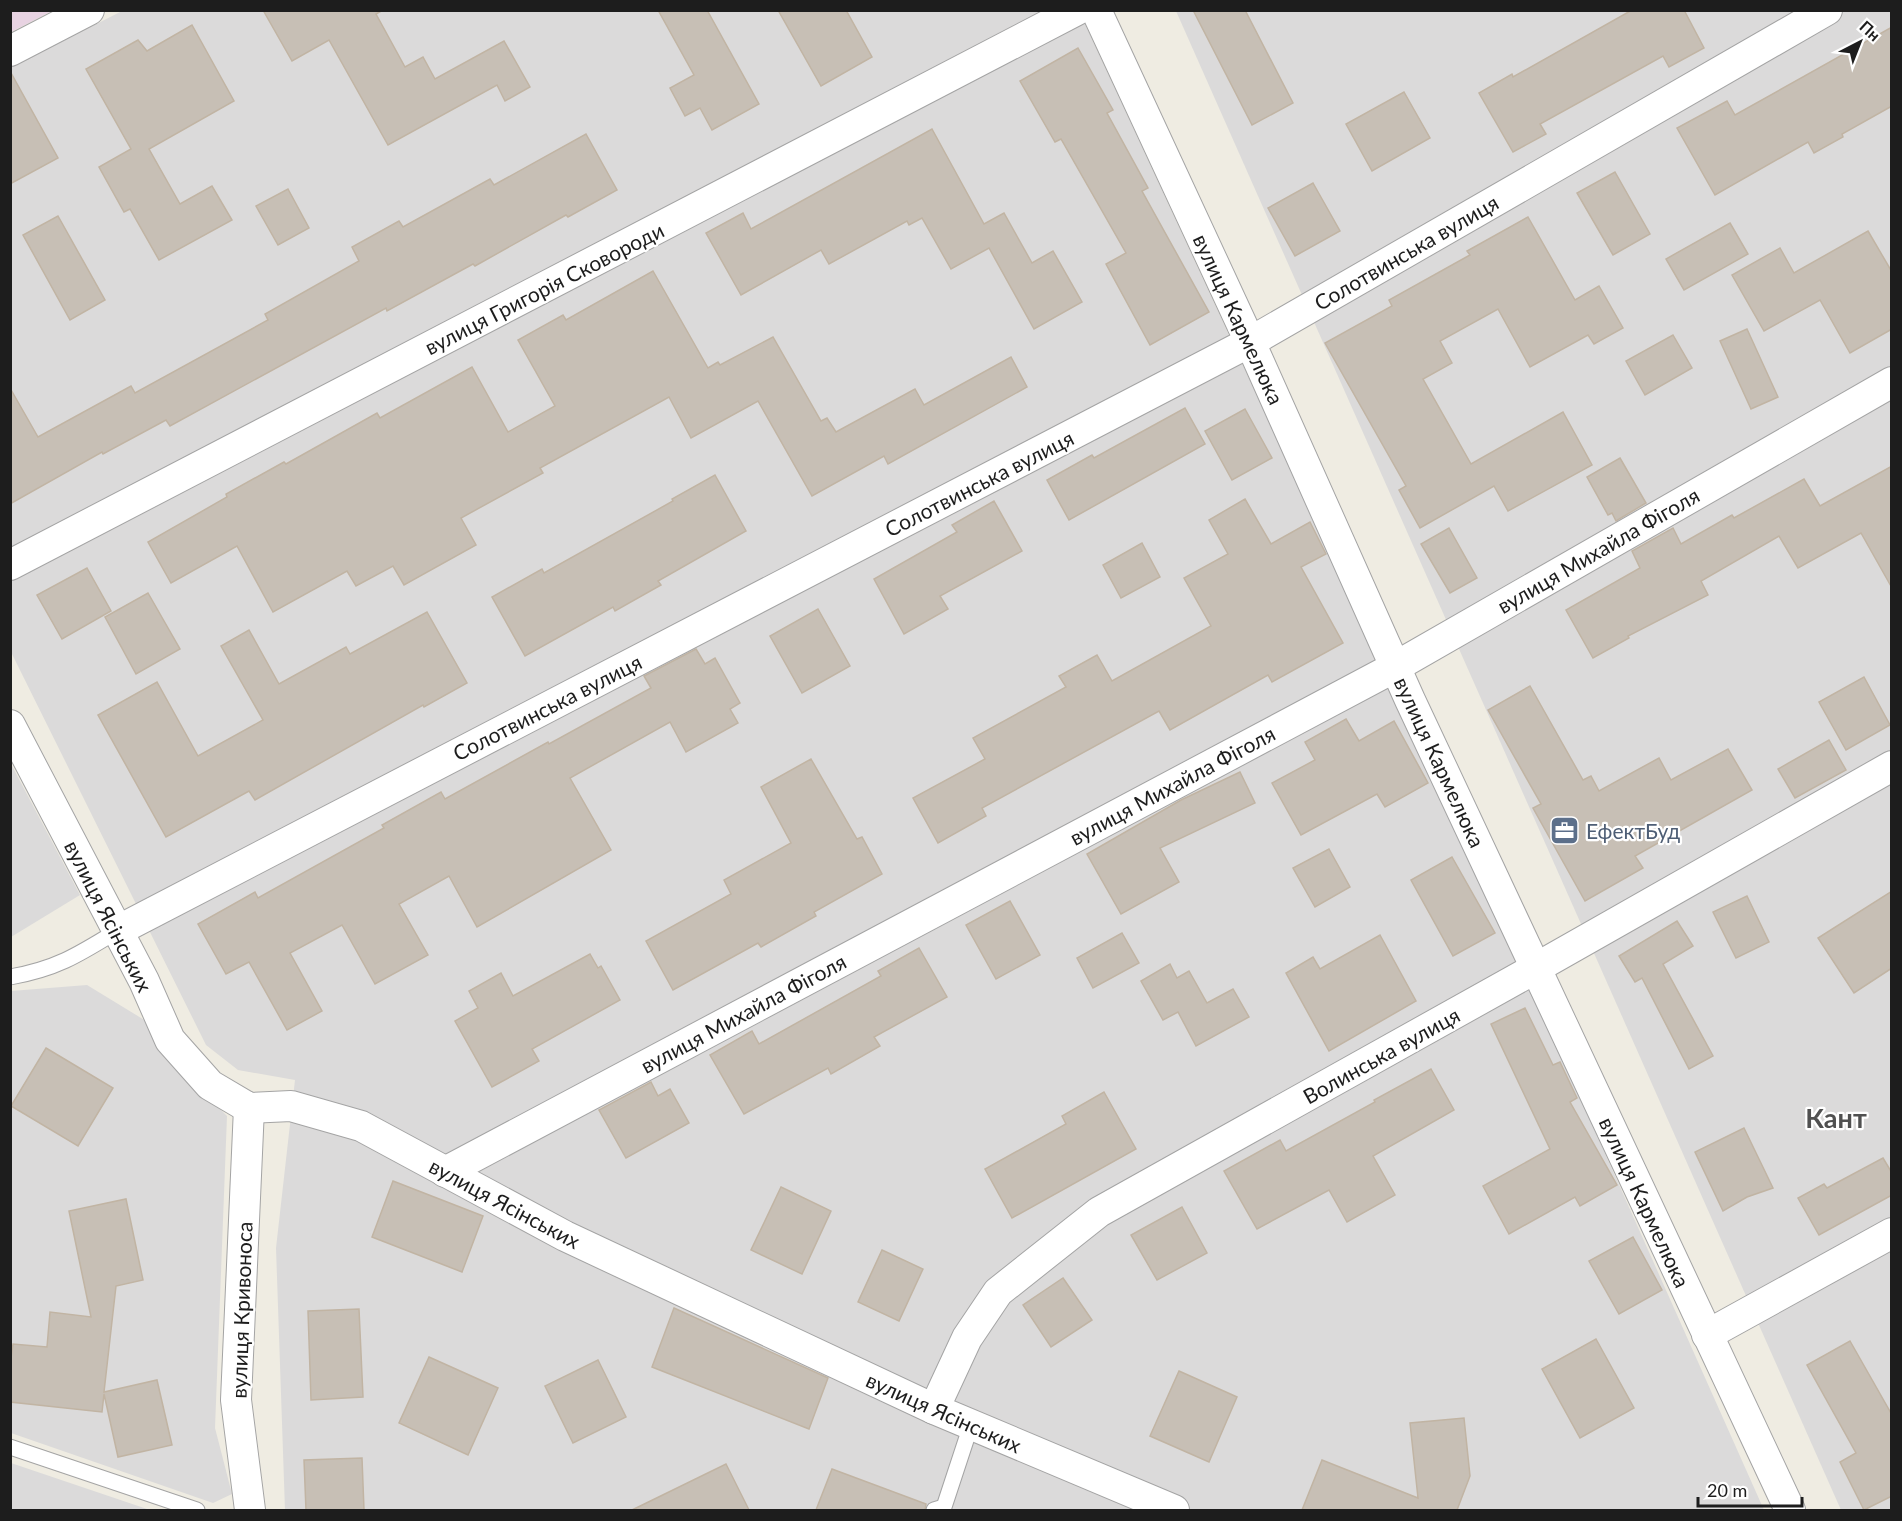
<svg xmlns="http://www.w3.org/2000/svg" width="1902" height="1521" font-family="Lato,sans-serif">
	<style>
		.residential { fill: #dbdada }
		.industrial { fill: #e8d3e2 }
		.building { fill: #c7bfb5; stroke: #c1b4a3; stroke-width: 1.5 }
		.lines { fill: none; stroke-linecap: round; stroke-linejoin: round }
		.service-casing { stroke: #a4a4a4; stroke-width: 17 }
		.minor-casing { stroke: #a4a4a4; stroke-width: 32 }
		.service { stroke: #fff; stroke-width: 15 }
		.minor { stroke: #fff; stroke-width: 30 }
		.labels { text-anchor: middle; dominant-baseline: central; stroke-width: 4.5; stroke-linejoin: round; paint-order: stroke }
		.street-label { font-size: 21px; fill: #1d1d1d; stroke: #fff }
		.service-label { font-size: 21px; fill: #4e5e75; stroke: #fff; text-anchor: start }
		.district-label { font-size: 27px; font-weight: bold; fill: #505050; stroke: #fff }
	</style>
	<rect width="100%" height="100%" fill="#efece2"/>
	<g class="residential">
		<path d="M 122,11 L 1079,11 L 1534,994 L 1764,1510 L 285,1510 L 276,1248 L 295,1080 L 238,1070 L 206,1045 L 11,652 L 10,68 Z"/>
		<path d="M 1176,11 L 1891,11 L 1891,1510 L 1841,1510 Z"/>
		<path d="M 10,762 L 80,895 L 11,937 L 10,937 Z"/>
		<path d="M 87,985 L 146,1021 L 162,1051 L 227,1116 L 215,1428 L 232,1494 L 213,1503 L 11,1433 L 11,991 Z"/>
		<path d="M 11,1463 L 150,1510 L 11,1510 Z"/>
	</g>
	<path class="industrial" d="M 11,10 L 52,10 L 52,11 L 11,32 Z"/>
	<g class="building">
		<path d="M 263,10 L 383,10 L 376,14 L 405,67 L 423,57 L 435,79 L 504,41 L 530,87 L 505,101 L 497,85 L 388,145 L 329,40 L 292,61 Z"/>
		<path d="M 658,10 L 707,10 L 759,104 L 712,130 L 700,108 L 685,116 L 670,88 L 694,75 Z"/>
		<path d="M 778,10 L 846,10 L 872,57 L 821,86 Z"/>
		<path d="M 1193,10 L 1245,10 L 1293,103 L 1252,125 Z"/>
		<path d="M 1632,10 L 1684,10 L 1704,48 L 1669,67 L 1663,56 L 1540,124 L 1546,134 L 1513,152 L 1479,93 L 1512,74 L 1513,77 Z"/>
		<path d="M 192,25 L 234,101 L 149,149 L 180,204 L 212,186 L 232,220 L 159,260 L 130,209 L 124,212 L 99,167 L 131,149 L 86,69 L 138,40 L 147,51 Z"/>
		<path d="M 1892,27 L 1892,106 L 1842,134 L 1843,137 L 1814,153 L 1808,142 L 1715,195 L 1677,128 L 1727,101 L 1735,115 Z"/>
		<path d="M 1078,48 L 1113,110 L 1107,113 L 1148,188 L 1142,191 L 1209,312 L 1150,345 L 1106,264 L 1126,253 L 1061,139 L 1055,142 L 1020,81 Z"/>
		<path d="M 10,71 L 58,158 L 10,184 Z"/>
		<path d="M 1404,92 L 1430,138 L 1372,171 L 1346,124 Z"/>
		<path d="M 932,129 L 984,224 L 1004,213 L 1032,263 L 1053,251 L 1082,302 L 1034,329 L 989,248 L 951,269 L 922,218 L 909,225 L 907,221 L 829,264 L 821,250 L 741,295 L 706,233 L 743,213 L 751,229 Z"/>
		<path d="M 586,134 L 617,190 L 568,217 L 566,215 L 475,266 L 473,264 L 387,311 L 386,308 L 170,426 L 166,420 L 103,454 L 102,452 L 10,504 L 10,388 L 38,437 L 131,386 L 135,393 L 268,320 L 265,314 L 359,261 L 352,247 L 399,221 L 403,227 L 490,179 L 494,185 Z"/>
		<path d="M 1615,172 L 1650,234 L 1613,255 L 1577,193 Z"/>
		<path d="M 1313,183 L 1340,231 L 1295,256 L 1268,208 Z"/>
		<path d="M 288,189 L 309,228 L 278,245 L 256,206 Z"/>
		<path d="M 58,216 L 105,300 L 70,320 L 23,235 Z"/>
		<path d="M 1528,217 L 1575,300 L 1599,286 L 1623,328 L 1594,344 L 1588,335 L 1530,367 L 1498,309 L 1440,341 L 1452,363 L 1423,379 L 1471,464 L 1563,412 L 1592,465 L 1508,511 L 1494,486 L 1420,528 L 1399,490 L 1406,486 L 1325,343 L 1392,306 L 1389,300 L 1470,255 L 1467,251 Z"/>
		<path d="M 1730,223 L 1748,254 L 1684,290 L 1666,259 Z"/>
		<path d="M 1868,231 L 1892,272 L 1892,329 L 1850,353 L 1820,300 L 1764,331 L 1732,275 L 1780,248 L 1794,273 Z"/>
		<path d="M 653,271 L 708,368 L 718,362 L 720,365 L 773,337 L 821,421 L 827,418 L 836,432 L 915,389 L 924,405 L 1011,357 L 1027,387 L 888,464 L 884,456 L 812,496 L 758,401 L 691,438 L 669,397 L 540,468 L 543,473 L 461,518 L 476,545 L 404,585 L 393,566 L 356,586 L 347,571 L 273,612 L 237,546 L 171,583 L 148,542 L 227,497 L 226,494 L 284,462 L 286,464 L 377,413 L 380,418 L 472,367 L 508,432 L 555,406 L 518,340 L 563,315 L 566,320 Z"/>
		<path d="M 1747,329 L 1778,397 L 1751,409 L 1720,341 Z"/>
		<path d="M 1673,335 L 1692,368 L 1645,395 L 1626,361 Z"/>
		<path d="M 1185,408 L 1205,444 L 1069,520 L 1047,480 L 1092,455 L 1094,458 Z"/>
		<path d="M 1245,409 L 1272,458 L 1232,480 L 1205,431 Z"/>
		<path d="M 1620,458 L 1646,503 L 1616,521 L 1612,513 L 1608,515 L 1587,477 Z"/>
		<path d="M 1892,466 L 1892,588 L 1861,533 L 1798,568 L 1779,536 L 1701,581 L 1708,595 L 1628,636 L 1629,638 L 1593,658 L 1566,610 L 1640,568 L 1632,551 L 1673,528 L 1681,544 L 1732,515 L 1734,518 L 1804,479 L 1820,506 Z"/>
		<path d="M 715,475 L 746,531 L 658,581 L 661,585 L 615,611 L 613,607 L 525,656 L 492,597 L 542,569 L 544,573 L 673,501 L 672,499 Z"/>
		<path d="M 1245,499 L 1271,544 L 1310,522 L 1326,554 L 1301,567 L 1343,643 L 1272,682 L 1268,675 L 1170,730 L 1159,711 L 982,808 L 986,816 L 938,843 L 913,798 L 985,759 L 973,738 L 1066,687 L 1059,676 L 1097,655 L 1112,681 L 1211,626 L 1184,578 L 1228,554 L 1209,520 Z"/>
		<path d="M 994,501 L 1022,551 L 940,596 L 948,609 L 904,634 L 874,579 L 957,532 L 952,525 Z"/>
		<path d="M 1449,528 L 1477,578 L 1450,593 L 1421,544 Z"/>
		<path d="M 1142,543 L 1160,577 L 1121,598 L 1103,565 Z"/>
		<path d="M 87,568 L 111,611 L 62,639 L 37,595 Z"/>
		<path d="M 148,593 L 180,649 L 136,674 L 105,617 Z"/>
		<path d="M 818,609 L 850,666 L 802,693 L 770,636 Z"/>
		<path d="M 427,612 L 467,683 L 424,707 L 423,705 L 255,800 L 249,791 L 166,837 L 98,715 L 157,682 L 198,756 L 263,720 L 221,646 L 249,630 L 279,684 L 346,647 L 350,654 Z"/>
		<path d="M 696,649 L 705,664 L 715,658 L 740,703 L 730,709 L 738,723 L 686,752 L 670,722 L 570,778 L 611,850 L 477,927 L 449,876 L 399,904 L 428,955 L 375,984 L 342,925 L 290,953 L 322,1011 L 287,1030 L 249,962 L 226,974 L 198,924 L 255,892 L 258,898 L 384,828 L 382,825 L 441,792 L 445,799 L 548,742 L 549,744 L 651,688 L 644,676 Z"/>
		<path d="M 1864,677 L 1890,725 L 1846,750 L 1819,702 Z"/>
		<path d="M 1530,686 L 1583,780 L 1591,776 L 1599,791 L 1659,758 L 1671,780 L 1728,749 L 1752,790 L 1635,856 L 1643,868 L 1585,901 L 1533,808 L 1541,804 L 1488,710 Z"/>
		<path d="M 1346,719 L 1359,741 L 1394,721 L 1428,783 L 1385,807 L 1377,794 L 1301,835 L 1272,783 L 1315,760 L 1305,742 Z"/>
		<path d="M 1829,740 L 1846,770 L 1795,798 L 1778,769 Z"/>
		<path d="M 811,759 L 857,839 L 862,837 L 882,874 L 814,912 L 816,916 L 761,947 L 758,943 L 673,990 L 646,941 L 731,894 L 724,880 L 791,843 L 761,787 Z"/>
		<path d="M 1240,772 L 1255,803 L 1160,848 L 1179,882 L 1121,914 L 1087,854 L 1181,800 Z"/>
		<path d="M 1329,849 L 1350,887 L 1315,907 L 1293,868 Z"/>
		<path d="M 1452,857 L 1495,933 L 1453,956 L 1411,880 Z"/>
		<path d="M 1892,891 L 1892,968 L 1854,993 L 1818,938 Z"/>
		<path d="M 1747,896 L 1769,942 L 1736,958 L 1713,912 Z"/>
		<path d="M 1010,901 L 1040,955 L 996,979 L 966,925 Z"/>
		<path d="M 1677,921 L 1693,946 L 1663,964 L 1713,1056 L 1689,1069 L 1642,978 L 1635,982 L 1619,956 Z"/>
		<path d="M 1122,933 L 1139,963 L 1093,988 L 1077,958 Z"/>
		<path d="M 1380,935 L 1416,1001 L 1329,1051 L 1286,973 L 1313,957 L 1320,969 Z"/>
		<path d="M 919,948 L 947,997 L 874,1037 L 880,1046 L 831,1074 L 828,1068 L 744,1114 L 710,1055 L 752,1031 L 759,1044 L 881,976 L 878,971 Z"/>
		<path d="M 590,954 L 598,968 L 601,966 L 620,1000 L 532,1049 L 539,1061 L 492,1087 L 455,1021 L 478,1008 L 469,991 L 501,973 L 513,996 Z"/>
		<path d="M 1170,964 L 1177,978 L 1189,971 L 1207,1003 L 1233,989 L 1249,1017 L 1196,1046 L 1178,1012 L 1163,1020 L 1141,981 Z"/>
		<path d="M 1525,1008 L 1553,1065 L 1560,1062 L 1577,1098 L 1570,1102 L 1617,1185 L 1580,1206 L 1575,1197 L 1509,1234 L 1483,1186 L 1550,1149 L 1491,1024 Z"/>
		<path d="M 46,1048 L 113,1088 L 78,1146 L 11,1106 Z"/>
		<path d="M 1431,1069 L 1454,1110 L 1373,1156 L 1395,1195 L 1347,1222 L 1329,1190 L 1257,1229 L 1224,1171 L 1280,1140 L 1286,1151 L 1375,1102 L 1374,1100 Z"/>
		<path d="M 651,1082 L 658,1096 L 670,1089 L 689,1123 L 626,1158 L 599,1110 Z"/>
		<path d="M 1104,1092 L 1136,1149 L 1012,1218 L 985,1169 L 1066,1124 L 1062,1116 Z"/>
		<path d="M 1744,1128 L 1773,1188 L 1747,1197 L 1723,1211 L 1695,1152 Z"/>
		<path d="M 1883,1158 L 1892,1173 L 1892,1195 L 1819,1235 L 1798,1198 L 1824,1184 L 1827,1188 Z"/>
		<path d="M 393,1181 L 483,1216 L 462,1272 L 372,1237 Z"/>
		<path d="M 781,1187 L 831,1211 L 802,1274 L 751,1250 Z"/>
		<path d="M 126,1199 L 143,1280 L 116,1286 L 104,1392 L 157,1380 L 172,1445 L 118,1457 L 104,1394 L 102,1412 L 10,1402 L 10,1365 L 13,1344 L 47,1347 L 50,1312 L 91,1317 L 69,1211 Z"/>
		<path d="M 1182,1207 L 1207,1253 L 1157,1280 L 1131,1235 Z"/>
		<path d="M 1633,1237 L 1662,1290 L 1619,1314 L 1589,1261 Z"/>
		<path d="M 882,1250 L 923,1269 L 899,1321 L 858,1302 Z"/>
		<path d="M 1063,1278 L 1092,1320 L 1051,1347 L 1023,1305 Z"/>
		<path d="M 674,1308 L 828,1378 L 809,1429 L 652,1367 Z"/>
		<path d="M 359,1309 L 363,1397 L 311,1400 L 308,1311 Z"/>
		<path d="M 1596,1339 L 1634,1408 L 1580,1438 L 1542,1369 Z"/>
		<path d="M 1850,1341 L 1892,1415 L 1892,1496 L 1864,1510 L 1840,1462 L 1856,1453 L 1807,1365 Z"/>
		<path d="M 429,1357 L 498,1388 L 468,1455 L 399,1423 Z"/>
		<path d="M 598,1360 L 626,1417 L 573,1443 L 545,1386 Z"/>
		<path d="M 1179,1371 L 1237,1397 L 1209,1462 L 1150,1436 Z"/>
		<path d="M 1464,1418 L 1470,1476 L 1457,1510 L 1302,1510 L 1322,1460 L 1418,1498 L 1410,1423 Z"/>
		<path d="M 362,1458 L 364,1510 L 306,1510 L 304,1460 Z"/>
		<path d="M 726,1464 L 749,1510 L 632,1510 Z"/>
		<path d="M 832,1469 L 926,1504 L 925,1510 L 816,1510 Z"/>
	</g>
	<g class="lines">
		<defs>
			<g id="service">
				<path d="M 10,977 C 56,969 78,955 117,931"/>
				<path d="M 10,1447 L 197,1510"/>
				<path d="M 934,1510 L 944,1507 L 971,1425"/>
			</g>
			<g id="minor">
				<path d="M 1096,10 L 1250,342 L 1410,700 L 1790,1510"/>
				<path d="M 10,51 L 89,10"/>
				<path d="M 10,565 L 1077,10"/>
				<path d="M 10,725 L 144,981 L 170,1040 L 210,1085 L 249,1108 L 291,1106 L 361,1126 L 565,1236 L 934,1409 L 1174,1510"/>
				<path d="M 117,931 L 1250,342 L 1827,10"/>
				<path d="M 249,1108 L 236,1400 L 250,1510"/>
				<path d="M 445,1172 L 1395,667 L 1892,382"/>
				<path d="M 1707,1335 L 1892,1233"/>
				<path d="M 934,1409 L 967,1338 L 998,1292 L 1099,1212 L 1536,968 L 1892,766"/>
			</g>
		</defs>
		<use href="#service" class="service-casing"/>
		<use href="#minor" class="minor-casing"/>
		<use href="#service" class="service"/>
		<use href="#minor" class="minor"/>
	</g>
	<defs>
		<symbol id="office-square" viewBox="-11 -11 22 22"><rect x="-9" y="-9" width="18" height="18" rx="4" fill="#5c6f8a" stroke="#fff"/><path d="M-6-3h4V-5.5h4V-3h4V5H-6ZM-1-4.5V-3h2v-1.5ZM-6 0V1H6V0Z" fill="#fff"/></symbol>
	</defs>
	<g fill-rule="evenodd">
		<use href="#office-square" x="1548" y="814" width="33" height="33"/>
	</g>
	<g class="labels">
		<g class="street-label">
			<text transform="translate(1406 252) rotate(-30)">Солотвинська вулиця</text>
			<text transform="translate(544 288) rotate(-27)">вулиця Григорія Сковороди</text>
			<text transform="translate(1239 319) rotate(65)">вулиця Кармелюка</text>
			<text transform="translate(979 483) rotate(-27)">Солотвинська вулиця</text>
			<text transform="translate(1598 550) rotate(-30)">вулиця Михайла Фіголя</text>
			<text transform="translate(547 707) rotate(-27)">Солотвинська вулиця</text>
			<text transform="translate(1440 762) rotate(65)">вулиця Кармелюка</text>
			<text transform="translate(1172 785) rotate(-28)">вулиця Михайла Фіголя</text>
			<text transform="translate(109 916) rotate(63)">вулиця Ясінських</text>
			<text transform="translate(743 1013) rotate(-28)">вулиця Михайла Фіголя</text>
			<text transform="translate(1381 1055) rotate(-29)">Волинська вулиця</text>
			<text transform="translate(1645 1202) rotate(65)">вулиця Кармелюка</text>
			<text transform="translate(505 1203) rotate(28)">вулиця Ясінських</text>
			<text transform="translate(241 1310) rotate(-88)">вулиця Кривоноса</text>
			<text transform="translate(944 1412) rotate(24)">вулиця Ясінських</text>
		</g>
		<g class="service-label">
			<text x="1586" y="830">ЕфектБуд</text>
		</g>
		<g class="district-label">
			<text x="1836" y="1117">Кант</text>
		</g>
	</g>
	<rect width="1902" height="1521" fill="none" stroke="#1d1d1d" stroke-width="24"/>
	<g transform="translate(1860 42) rotate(42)" stroke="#ffffff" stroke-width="4.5" paint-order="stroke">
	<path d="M0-4.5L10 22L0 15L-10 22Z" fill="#1d1d1d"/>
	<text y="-9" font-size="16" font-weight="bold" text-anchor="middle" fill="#1d1d1d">Пн</text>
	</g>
	<path d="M1698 1497v9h104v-9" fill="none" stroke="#1d1d1d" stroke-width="3"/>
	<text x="1707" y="1497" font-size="18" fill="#1d1d1d" stroke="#ffffff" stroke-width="4.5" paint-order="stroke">20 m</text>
</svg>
